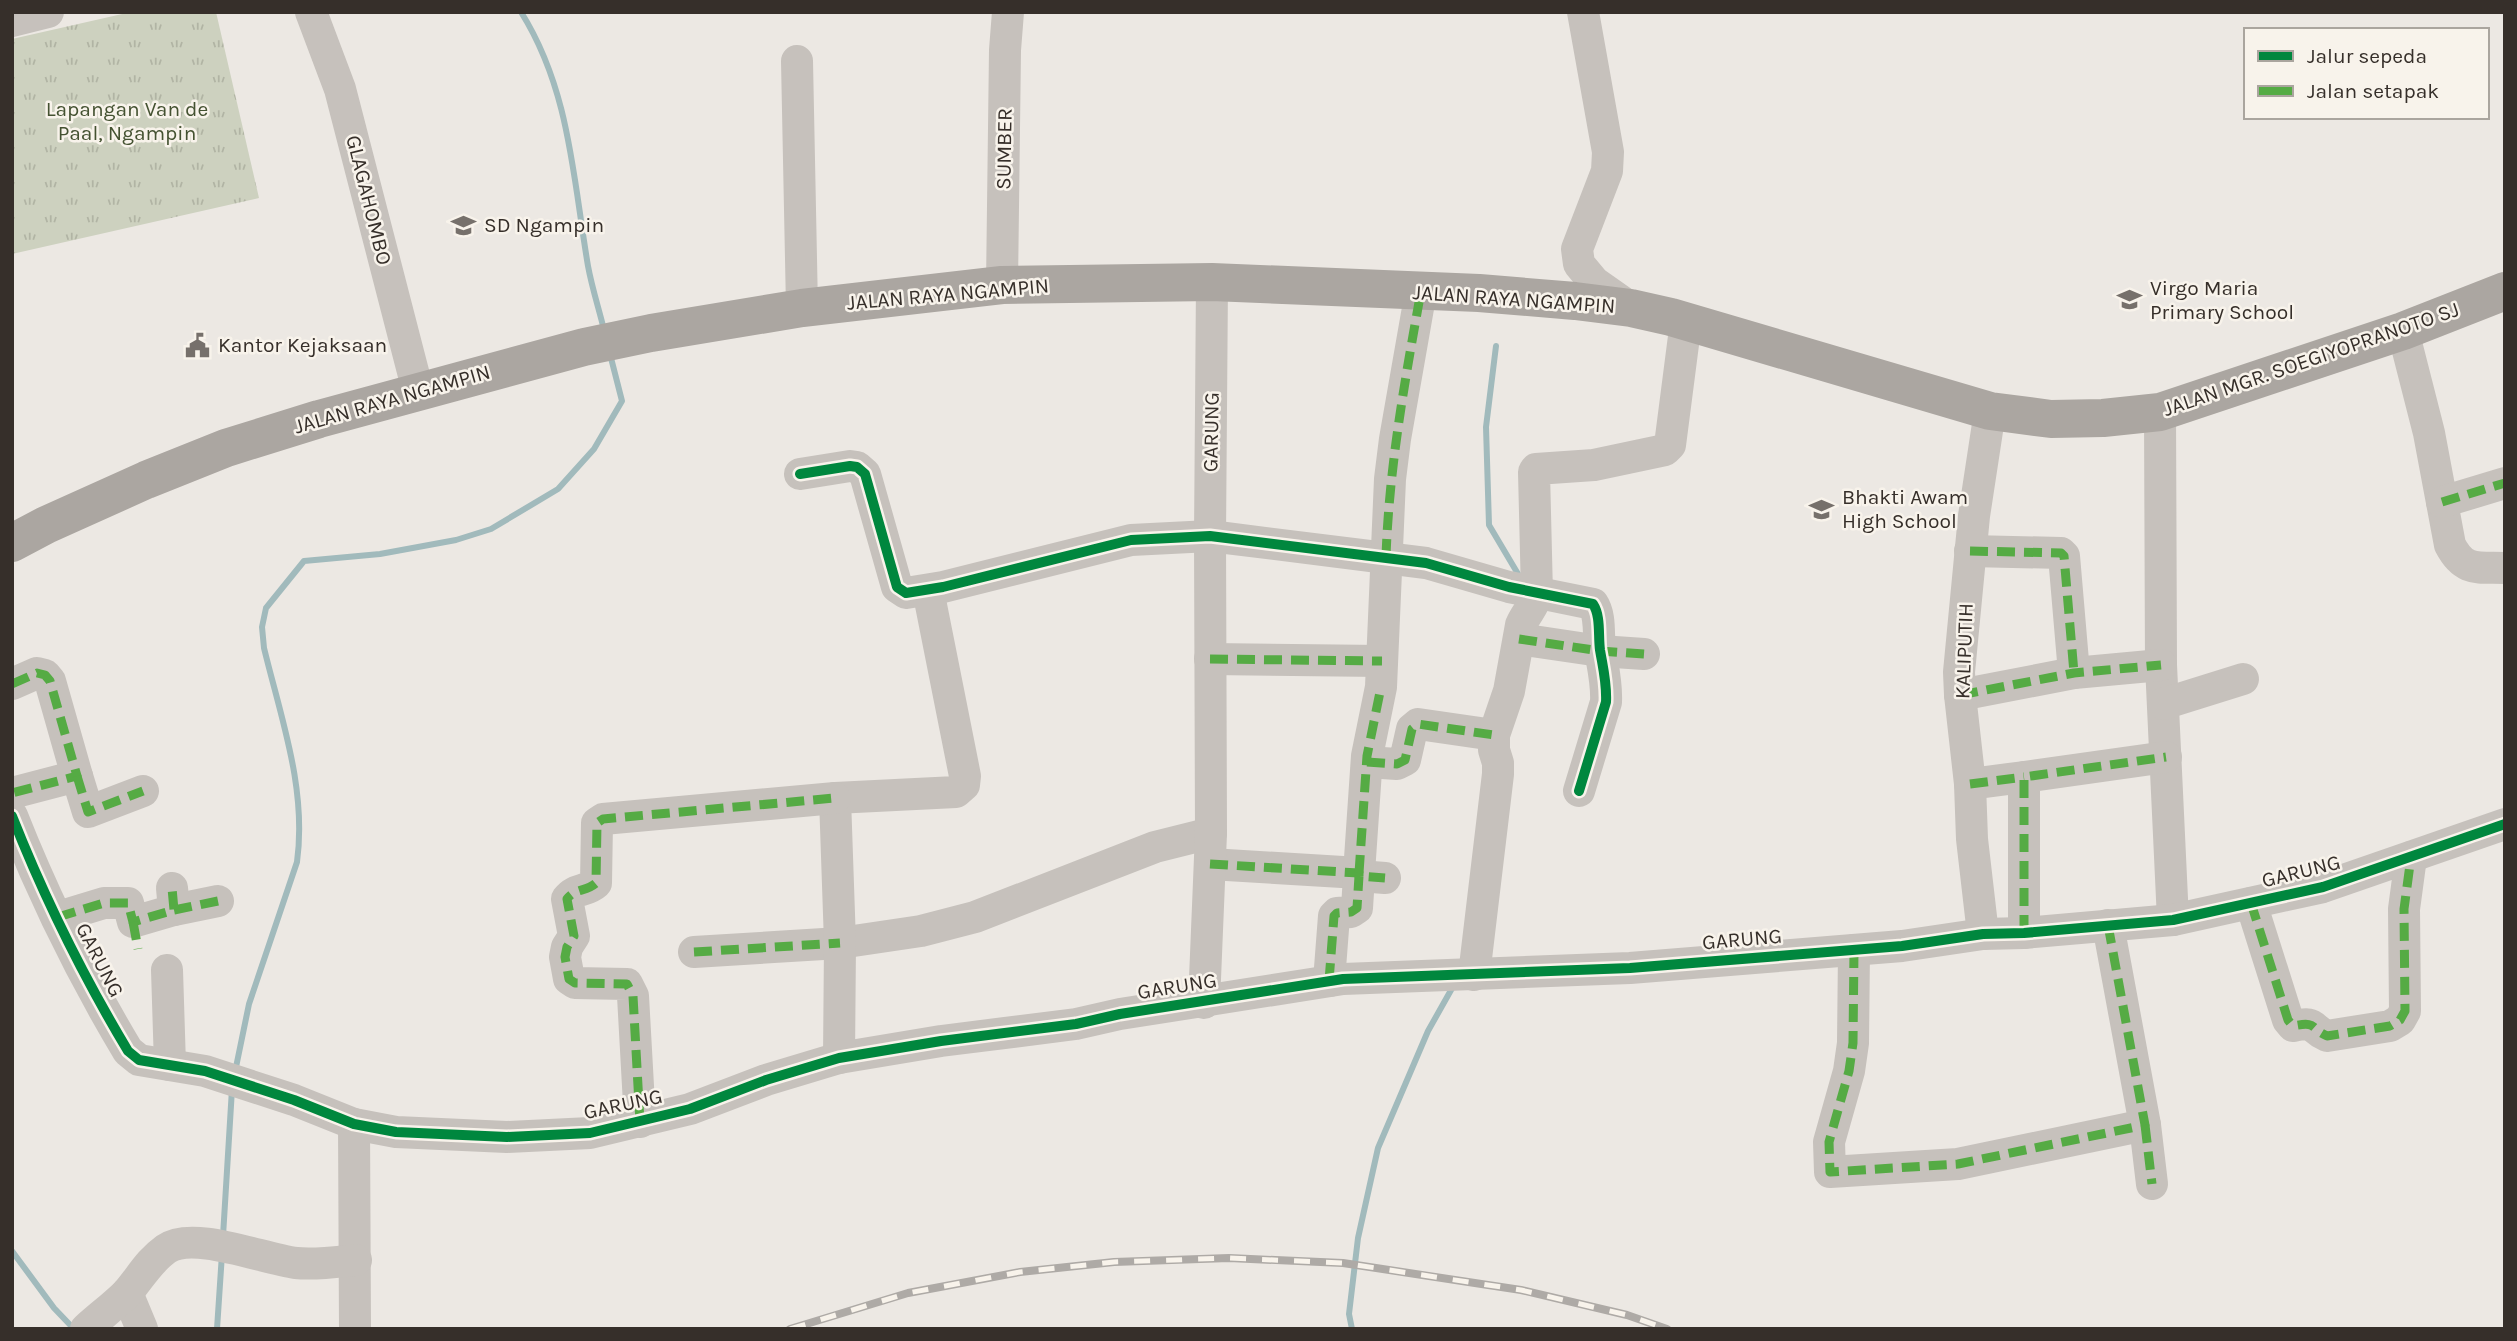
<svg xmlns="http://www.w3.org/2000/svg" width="2517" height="1341" font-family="Karla,sans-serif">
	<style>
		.grass { fill: url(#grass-tufts) }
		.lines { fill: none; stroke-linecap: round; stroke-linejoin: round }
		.stream { stroke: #a1babc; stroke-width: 6 }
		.minor { stroke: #c6c1bc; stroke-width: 32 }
		.major { stroke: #aba6a1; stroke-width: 38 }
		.rail-casing { stroke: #aeaaa6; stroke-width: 8 }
		.rail { stroke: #f8f3eb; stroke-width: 5; stroke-dasharray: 16; stroke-linecap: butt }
		.quiet { stroke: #55ab44; stroke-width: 9; stroke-dasharray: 18 9; stroke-linecap: butt }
		.cycleway-casing { stroke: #f8f3eb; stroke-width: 15 }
		.cycleway { stroke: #00873e; stroke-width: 10 }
		.labels { text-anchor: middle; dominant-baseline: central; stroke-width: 5; stroke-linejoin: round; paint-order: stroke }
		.park-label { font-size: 21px; fill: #445231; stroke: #f8f3eb }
		.street-label { font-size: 21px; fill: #362f2a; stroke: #f8f3eb }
		.poi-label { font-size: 21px; fill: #362f2a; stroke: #f8f3eb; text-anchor: start }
	</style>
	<defs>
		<pattern id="grass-tufts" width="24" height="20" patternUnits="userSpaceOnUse" patternTransform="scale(1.75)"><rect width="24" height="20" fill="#cdd1bf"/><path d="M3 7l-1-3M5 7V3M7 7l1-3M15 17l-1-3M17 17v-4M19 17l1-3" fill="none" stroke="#b1b4a4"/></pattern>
	</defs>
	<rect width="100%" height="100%" fill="#ece8e3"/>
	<path class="grass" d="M 131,12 L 216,12 L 259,198 L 12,254 L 12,39 Z"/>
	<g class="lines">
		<g class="stream">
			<path d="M 521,12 C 570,90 573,178 588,266 C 592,288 599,309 604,330"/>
			<path d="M 1496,346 L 1486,427 L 1489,525 L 1521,579"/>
			<path d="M 235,1072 L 249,1004 L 297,862 C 307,789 281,718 264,648 L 262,627 L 266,608 L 304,561 L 380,554 L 456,540 L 491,529 L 558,489 L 594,449 L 622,401 L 610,354"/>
			<path d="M 223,1236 L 232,1089"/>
			<path d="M 12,1251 L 54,1308 L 74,1329"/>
			<path d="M 217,1329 L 222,1254"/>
			<path d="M 1352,1329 L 1349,1314 L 1358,1238 L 1378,1148 L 1428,1031 L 1455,983"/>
		</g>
		<g class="minor">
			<path d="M 311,12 L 340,89 L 418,391"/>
			<path d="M 1583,12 L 1608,152 L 1607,171 L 1577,249 L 1579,264 L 1594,282 L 1631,308"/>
			<path d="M 12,21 L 48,12"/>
			<path d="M 797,61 L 802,308"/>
			<path d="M 1002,285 L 1005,50 L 1008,12"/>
			<path d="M 2403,331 L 2429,433 L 2450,545 C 2464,572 2477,567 2505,568"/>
			<path d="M 2160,412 L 2161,665 L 2173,920"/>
			<path d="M 800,474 L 850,466 L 857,467 L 865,474 L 897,587 L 906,593 L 943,587 L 1131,540 L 1210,536 L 1426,563 L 1509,587 L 1593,604 C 1601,616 1598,635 1600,650 C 1603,668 1607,683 1606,702 L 1579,791"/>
			<path d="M 2442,502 L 2505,483"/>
			<path d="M 1970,551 L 2061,553 L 2064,556 L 2074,673"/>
			<path d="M 1519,639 L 1600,651 L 1644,654"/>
			<path d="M 1210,659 L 1382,661"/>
			<path d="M 12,684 L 37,673 L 45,675 L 50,681 L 77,776 L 12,793"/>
			<path d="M 1960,695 L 2074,673 L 2161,665"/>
			<path d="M 2163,704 L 2243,679"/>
			<path d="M 1367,762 L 1397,764 L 1405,760 L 1412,729 L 1418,724 L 1494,735"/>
			<path d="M 77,776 L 88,812 L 143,791"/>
			<path d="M 1970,784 L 2024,777"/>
			<path d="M 12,816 C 44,897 83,976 128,1051 L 139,1060 L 205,1071 L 294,1100 L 354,1124 L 396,1132 L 507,1137 L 590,1133 L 690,1109 L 766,1080 L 839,1058 L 941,1041 L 1076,1024 L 1120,1014 L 1343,979 L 1630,968 L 1902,946 L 1983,934 L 2024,933 L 2173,920 L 2323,887 L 2505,824"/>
			<path d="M 1210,864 L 1359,873 L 1359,876 L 1385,878"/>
			<path d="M 1359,873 L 1367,756 L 1381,687 L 1390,479 L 1395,439 L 1421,291"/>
			<path d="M 2251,903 L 2288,1020 L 2293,1026 C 2318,1021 2309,1028 2327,1036 L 2390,1026 L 2400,1020 L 2405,1011 L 2404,909 L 2411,857"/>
			<path d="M 174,910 L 218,901"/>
			<path d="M 58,917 L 104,903 L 128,903 L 133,922 L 174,910 L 172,888"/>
			<path d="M 2024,933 L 2024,777 L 2166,757"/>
			<path d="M 1983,934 L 1972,839 L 1970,784 L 1960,695 L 1959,672 L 1974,516 L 1990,411"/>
			<path d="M 1854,950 L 1853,1043 L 1849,1071 L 1829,1142 L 1830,1172 L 1958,1164 L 2145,1125 L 2108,925"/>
			<path d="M 694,952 L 840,943 L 921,931 L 975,917 L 1155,847 L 1211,833"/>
			<path d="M 167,970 L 170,1065"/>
			<path d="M 1474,975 L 1498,774 L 1498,763 L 1494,750 L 1494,735 L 1509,691 L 1521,625 C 1526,613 1534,607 1537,594 L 1534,472 L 1536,469 L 1594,465 L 1665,450 L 1670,445 L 1686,321"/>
			<path d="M 1329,981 L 1334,916 L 1337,913 L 1351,912 L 1357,908 L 1359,876"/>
			<path d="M 1204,1003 L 1211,833 L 1210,536 L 1212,282"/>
			<path d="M 839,1058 L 840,943 L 835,798 L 956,792 L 964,785 L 965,776 L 928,590"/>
			<path d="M 640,1122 L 633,996 L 627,984 L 575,983 L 569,979 L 565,957 L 567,947 L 574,936 L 567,899 C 575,888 586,892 596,883 L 597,823 L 603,819 L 835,798"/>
			<path d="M 354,1124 L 355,1329"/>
			<path d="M 2145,1125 L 2152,1184"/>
			<path d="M 127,1293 L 142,1329"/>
			<path d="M 86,1329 C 99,1317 114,1306 127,1293 C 140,1278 149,1261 166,1249 C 193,1230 263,1259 296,1263 C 316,1265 336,1262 356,1260"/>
		</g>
		<path class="major" d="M 12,543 L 46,525 L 146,480 L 226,448 L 319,419 L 584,347 L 651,333 L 802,308 L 1002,285 L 1212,282 L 1479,293 L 1575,301 L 1631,308 L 1671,317 L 1990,411 L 2051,419 L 2103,418 L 2160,412 L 2403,331 L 2505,291"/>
		<defs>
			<path id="rail" d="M 790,1329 L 908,1293 L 1020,1272 L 1114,1262 L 1229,1258 L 1343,1263 L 1521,1290 L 1627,1315 L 1667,1329"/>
		</defs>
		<use href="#rail" class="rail-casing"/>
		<use href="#rail" class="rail"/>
		<g class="quiet">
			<path d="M 2442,502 L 2505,483"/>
			<path d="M 1970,551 L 2061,553 L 2064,556 L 2074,673"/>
			<path d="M 1386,557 C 1389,467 1405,380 1421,291"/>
			<path d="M 1519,639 L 1600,651 L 1644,654"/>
			<path d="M 1210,659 L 1382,661"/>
			<path d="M 12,684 L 37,673 L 45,675 L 50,681 L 77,776 L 12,793"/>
			<path d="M 1960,695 L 2074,673 L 2161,665"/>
			<path d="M 1367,762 L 1397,764 L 1405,760 L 1412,729 L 1418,724 L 1494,735"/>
			<path d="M 77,776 L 88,812 L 143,791"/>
			<path d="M 1970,784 L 2024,777"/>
			<path d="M 1210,864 L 1359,873 L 1359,876 L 1385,878"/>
			<path d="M 1359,873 L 1367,756 L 1381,687"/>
			<path d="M 2251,903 L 2288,1020 L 2293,1026 C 2318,1021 2309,1028 2327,1036 L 2390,1026 L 2400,1020 L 2405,1011 L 2404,909 L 2411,857"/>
			<path d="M 174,910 L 218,901"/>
			<path d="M 58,917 L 104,903 L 128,903 L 133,922 L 174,910 L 172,888"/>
			<path d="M 133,922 L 138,949"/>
			<path d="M 2024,933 L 2024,777 L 2166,757"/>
			<path d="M 1854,950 L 1853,1043 L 1849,1071 L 1829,1142 L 1830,1172 L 1958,1164 L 2145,1125 L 2108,925"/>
			<path d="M 694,952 L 840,943"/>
			<path d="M 1329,981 L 1334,916 L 1337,913 L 1351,912 L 1357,908 L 1359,876"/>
			<path d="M 640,1122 L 633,996 L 627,984 L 575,983 L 569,979 L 565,957 L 567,947 L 574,936 L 567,899 C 575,888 586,892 596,883 L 597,823 L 603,819 L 835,798"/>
			<path d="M 2145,1125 L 2152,1184"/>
		</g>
		<defs>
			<g id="cycleway">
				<path d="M 800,474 L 850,466 L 857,467 L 865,474 L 897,587 L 906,593 L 943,587 L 1131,540 L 1210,536 L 1426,563 L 1509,587 L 1593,604 C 1601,616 1598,635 1600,650 C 1603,668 1607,683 1606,702 L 1579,791"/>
				<path d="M 12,816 C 44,897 83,976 128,1051 L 139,1060 L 205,1071 L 294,1100 L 354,1124 L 396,1132 L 507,1137 L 590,1133 L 690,1109 L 766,1080 L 839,1058 L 941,1041 L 1076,1024 L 1120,1014 L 1343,979 L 1630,968 L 1902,946 L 1983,934 L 2024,933 L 2173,920 L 2323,887 L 2505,824"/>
			</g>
		</defs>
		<use href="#cycleway" class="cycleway-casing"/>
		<use href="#cycleway" class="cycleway"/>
	</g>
	<defs>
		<symbol id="school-bare" viewBox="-9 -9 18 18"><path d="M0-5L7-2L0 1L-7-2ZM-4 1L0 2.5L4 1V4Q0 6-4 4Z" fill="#76706b" stroke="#f8f3eb" stroke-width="2.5" paint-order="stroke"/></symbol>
		<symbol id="civic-bare" viewBox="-9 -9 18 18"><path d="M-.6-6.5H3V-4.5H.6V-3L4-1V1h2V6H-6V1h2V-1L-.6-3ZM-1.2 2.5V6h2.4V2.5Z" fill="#76706b" stroke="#f8f3eb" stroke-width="2.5" paint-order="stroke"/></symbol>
	</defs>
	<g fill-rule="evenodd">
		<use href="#school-bare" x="446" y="208" width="35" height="35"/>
		<use href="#school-bare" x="2112" y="282" width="35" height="35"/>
		<use href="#civic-bare" x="180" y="328" width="35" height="35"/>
		<use href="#school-bare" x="1804" y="492" width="35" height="35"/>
	</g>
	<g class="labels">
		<g class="park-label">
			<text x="127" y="109">Lapangan Van de<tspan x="127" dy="24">Paal, Ngampin</tspan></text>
		</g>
		<g class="street-label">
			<text transform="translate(1004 149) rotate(-89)">SUMBER</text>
			<text transform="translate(369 200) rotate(76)">GLAGAHOMBO</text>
			<text transform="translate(948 294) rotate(-5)">JALAN RAYA NGAMPIN</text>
			<text transform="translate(1514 299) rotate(4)">JALAN RAYA NGAMPIN</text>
			<text transform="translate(2311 359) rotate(-19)">JALAN MGR. SOEGIYOPRANOTO SJ</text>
			<text transform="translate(392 399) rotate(-16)">JALAN RAYA NGAMPIN</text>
			<text transform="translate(1211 432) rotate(-89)">GARUNG</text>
			<text transform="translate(1964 651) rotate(-88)">KALIPUTIH</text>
			<text transform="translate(2301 871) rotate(-14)">GARUNG</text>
			<text transform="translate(1742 939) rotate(-5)">GARUNG</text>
			<text transform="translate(100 960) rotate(63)">GARUNG</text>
			<text transform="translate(1177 986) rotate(-9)">GARUNG</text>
			<text transform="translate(623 1104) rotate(-12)">GARUNG</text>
		</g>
		<g class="poi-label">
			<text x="484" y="225">SD Ngampin</text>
			<text x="2150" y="288">Virgo Maria<tspan x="2150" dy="24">Primary School</tspan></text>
			<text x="218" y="345">Kantor Kejaksaan</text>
			<text x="1842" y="497">Bhakti Awam<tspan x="1842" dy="24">High School</tspan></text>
		</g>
	</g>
	<rect width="2517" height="1341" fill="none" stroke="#362f2a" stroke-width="28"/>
	<rect x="2244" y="28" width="245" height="91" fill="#f8f3eb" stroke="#aaa59e" stroke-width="2"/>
	<rect x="2258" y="51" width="35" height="10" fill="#00873e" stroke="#aaa59e" stroke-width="2"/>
	<text x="2307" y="63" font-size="21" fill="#362f2a">Jalur sepeda</text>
	<rect x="2258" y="86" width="35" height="10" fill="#55ab44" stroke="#aaa59e" stroke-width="2"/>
	<text x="2307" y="98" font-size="21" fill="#362f2a">Jalan setapak</text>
</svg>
